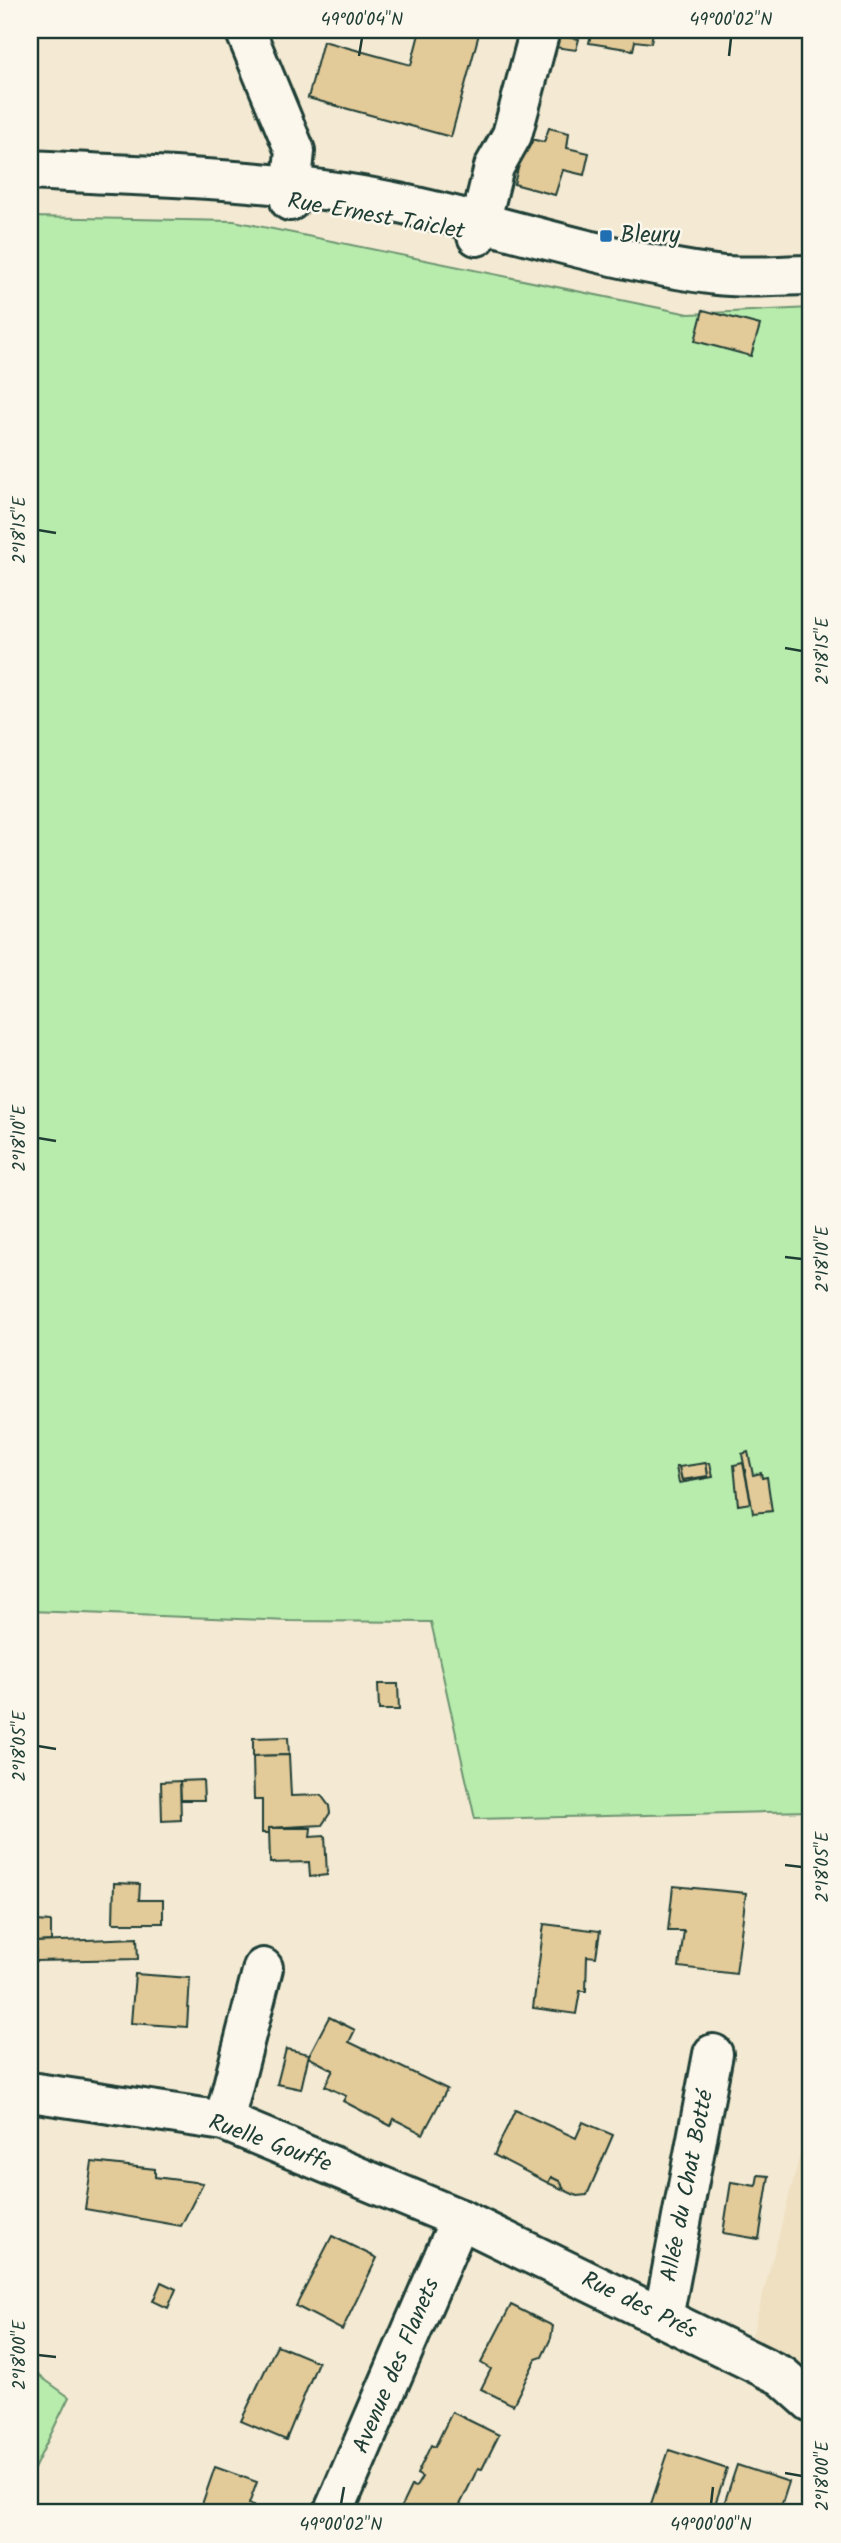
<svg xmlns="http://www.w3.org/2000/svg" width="841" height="2543" font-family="Kalam,sans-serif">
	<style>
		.built { fill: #efe0c2 }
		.green { fill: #b8ecad; stroke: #6c9470; stroke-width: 2 }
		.building { fill: #e3ca99; stroke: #1f3d34; stroke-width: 2 }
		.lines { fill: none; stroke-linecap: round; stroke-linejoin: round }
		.minor-casing { stroke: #1f3d34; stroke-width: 44 }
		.minor { stroke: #fbf7ec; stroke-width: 38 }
		.ticks { fill: none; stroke: #1f3d34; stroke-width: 2.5 }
		.poi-dot { fill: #1f6fb2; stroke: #fbf7ec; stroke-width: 2.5 }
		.labels { text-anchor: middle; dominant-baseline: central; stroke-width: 5; stroke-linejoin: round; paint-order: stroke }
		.street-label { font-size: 23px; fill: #1f3d34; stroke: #fbf7ec }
		.poi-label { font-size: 23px; fill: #1f3d34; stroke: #fbf7ec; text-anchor: start }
		.neatline { fill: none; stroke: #1f3d34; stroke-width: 2.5 }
		.ticks-label { font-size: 18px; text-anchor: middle; fill: #1f3d34 }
	</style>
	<rect width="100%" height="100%" fill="#f4ead3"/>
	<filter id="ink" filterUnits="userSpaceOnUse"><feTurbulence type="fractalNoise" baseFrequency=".0143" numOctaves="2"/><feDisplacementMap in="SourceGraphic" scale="14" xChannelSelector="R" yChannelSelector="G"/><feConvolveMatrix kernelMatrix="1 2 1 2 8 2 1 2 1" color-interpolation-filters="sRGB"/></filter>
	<g filter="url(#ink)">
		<path class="built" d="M 806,2132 L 811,2134 L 811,2397 L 746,2358 Z"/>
		<g class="green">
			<path d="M 30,217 L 234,221 L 689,314 L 811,308 L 811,1811 L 475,1819 L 431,1622 L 289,1621 L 30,1611 Z"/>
			<path d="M 30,2369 L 69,2397 L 30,2477 Z"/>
		</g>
		<g class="building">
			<path d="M 420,30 L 480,30 L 451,137 L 308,98 L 323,41 L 411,65 Z"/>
			<path d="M 592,30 L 639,30 L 653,32 L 651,43 L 635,41 L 633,50 L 589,43 Z"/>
			<path d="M 556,35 L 579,39 L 576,50 L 554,47 Z"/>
			<path d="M 549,128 L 569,133 L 567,148 L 589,153 L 584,175 L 563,170 L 555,195 L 514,184 L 526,138 L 544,142 Z"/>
			<path d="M 703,310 L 760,325 L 751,356 L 695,341 Z"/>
			<path d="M 748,1452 L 753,1475 L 761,1473 L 762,1478 L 767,1477 L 772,1511 L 753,1513 L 742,1454 Z"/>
			<path d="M 706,1463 L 710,1463 L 713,1477 L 679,1483 L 676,1467 L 679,1467 L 682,1480 L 708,1476 Z"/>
			<path d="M 706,1463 L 708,1476 L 682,1480 L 679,1467 Z"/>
			<path d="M 743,1463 L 751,1503 L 738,1505 L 734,1465 Z"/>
			<path d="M 378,1684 L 398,1684 L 399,1710 L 379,1710 Z"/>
			<path d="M 288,1737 L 289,1755 L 253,1756 L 253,1738 Z"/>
			<path d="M 289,1755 L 291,1796 L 321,1795 L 329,1806 L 330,1813 L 322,1825 L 269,1828 L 269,1833 L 262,1833 L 262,1800 L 254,1800 L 253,1756 Z"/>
			<path d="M 203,1780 L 204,1800 L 181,1800 L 180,1781 Z"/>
			<path d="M 180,1781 L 181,1820 L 162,1821 L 161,1782 Z"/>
			<path d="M 269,1828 L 311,1828 L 310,1837 L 325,1836 L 327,1875 L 310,1877 L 309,1862 L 270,1863 Z"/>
			<path d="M 114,1883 L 140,1884 L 139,1900 L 163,1900 L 163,1923 L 113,1923 Z"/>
			<path d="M 673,1886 L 746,1893 L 736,1974 L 679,1967 L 684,1931 L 668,1931 Z"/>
			<path d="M 36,1921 L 51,1922 L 51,1941 L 36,1942 Z"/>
			<path d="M 544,1924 L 600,1931 L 596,1957 L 587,1956 L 586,1991 L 580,1991 L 576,2014 L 533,2008 Z"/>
			<path d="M 137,1938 L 138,1959 L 35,1961 L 36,1942 Z"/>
			<path d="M 135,1974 L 190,1978 L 187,2027 L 131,2023 Z"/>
			<path d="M 329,2017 L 355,2030 L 349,2042 L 447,2089 L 423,2134 L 394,2119 L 391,2126 L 343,2101 L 346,2096 L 325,2086 L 333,2070 L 308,2057 Z"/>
			<path d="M 286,2049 L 309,2054 L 301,2089 L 277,2084 Z"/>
			<path d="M 515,2110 L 576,2138 L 583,2122 L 613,2135 L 587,2195 L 577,2196 L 564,2190 L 561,2182 L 551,2177 L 548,2183 L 494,2155 Z"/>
			<path d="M 92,2162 L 155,2169 L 155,2177 L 203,2183 L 181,2226 L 85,2209 Z"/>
			<path d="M 758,2175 L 769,2176 L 759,2239 L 723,2233 L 731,2182 L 756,2186 Z"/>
			<path d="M 551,2177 L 561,2182 L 564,2190 L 548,2183 Z"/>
			<path d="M 332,2236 L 377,2258 L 342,2330 L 296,2306 Z"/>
			<path d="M 161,2282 L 176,2289 L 168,2308 L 153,2301 Z"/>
			<path d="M 511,2305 L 553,2326 L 551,2338 L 542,2357 L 536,2359 L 513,2405 L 481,2389 L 491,2369 L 481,2363 Z"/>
			<path d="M 277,2345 L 318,2362 L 286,2440 L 241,2421 Z"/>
			<path d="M 452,2412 L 499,2435 L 482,2469 L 478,2468 L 456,2513 L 398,2513 L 411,2486 L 416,2487 L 422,2477 L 417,2474 L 431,2445 L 435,2447 Z"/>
			<path d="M 669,2450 L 727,2469 L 712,2513 L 669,2513 L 650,2507 Z"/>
			<path d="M 737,2465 L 789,2482 L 779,2513 L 721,2513 Z"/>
			<path d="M 215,2467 L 257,2482 L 249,2504 L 253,2506 L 250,2513 L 199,2513 Z"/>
		</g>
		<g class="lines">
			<defs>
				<g id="minor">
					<path d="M 245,30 L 295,151 L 290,201"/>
					<path d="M 30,170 C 150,177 270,177 389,201 C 498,223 605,261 716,275 C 747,279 780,275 811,275"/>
					<path d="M 477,236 L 494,167 L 512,135 L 540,30"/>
					<path d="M 30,2092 L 224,2121 L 460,2219 L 782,2376 L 811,2402"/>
					<path d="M 224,2121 L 263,1968"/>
					<path d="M 663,2318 L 713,2054"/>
					<path d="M 333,2513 L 460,2219"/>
				</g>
			</defs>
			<use href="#minor" class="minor-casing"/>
			<use href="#minor" class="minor"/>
		</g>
	</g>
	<path class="ticks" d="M 359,56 L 362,38M 729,56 L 731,38M 38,530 L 56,533M 785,648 L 802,651M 38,1138 L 56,1141M 785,1257 L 802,1259M 38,1746 L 56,1749M 785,1865 L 802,1867M 38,2355 L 56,2357M 785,2473 L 802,2476M 341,2504 L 344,2487M 711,2504 L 713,2487"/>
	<rect class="poi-dot" x="599" y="229" width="14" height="14" rx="3.5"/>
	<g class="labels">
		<g class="street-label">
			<text transform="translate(376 217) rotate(10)">Rue Ernest Taiclet</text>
			<text transform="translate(270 2144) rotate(20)">Ruelle Gouffe</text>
			<text transform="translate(688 2186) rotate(-79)">Allée du Chat Botté</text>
			<text transform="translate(639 2306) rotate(26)">Rue des Prés</text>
			<text transform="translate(397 2366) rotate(-67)">Avenue des Flanets</text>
		</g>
		<g class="poi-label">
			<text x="620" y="236">Bleury</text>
		</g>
	</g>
	<rect width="841" height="2543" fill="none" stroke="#fbf7ec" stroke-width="77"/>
	<rect x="38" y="38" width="764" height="2466" class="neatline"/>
	<g class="ticks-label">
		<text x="362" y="25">49°00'04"N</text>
		<text x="731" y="25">49°00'02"N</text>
		<text transform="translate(19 530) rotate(-90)" y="6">2°18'15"E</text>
		<text transform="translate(822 651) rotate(-90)" y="6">2°18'15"E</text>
		<text transform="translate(19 1138) rotate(-90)" y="6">2°18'10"E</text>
		<text transform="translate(822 1259) rotate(-90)" y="6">2°18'10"E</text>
		<text transform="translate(19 1746) rotate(-90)" y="6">2°18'05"E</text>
		<text transform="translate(822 1867) rotate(-90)" y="6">2°18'05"E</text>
		<text transform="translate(19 2355) rotate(-90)" y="6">2°18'00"E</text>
		<text transform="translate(822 2476) rotate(-90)" y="6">2°18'00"E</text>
		<text x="341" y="2530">49°00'02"N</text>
		<text x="711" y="2530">49°00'00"N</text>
	</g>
</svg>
